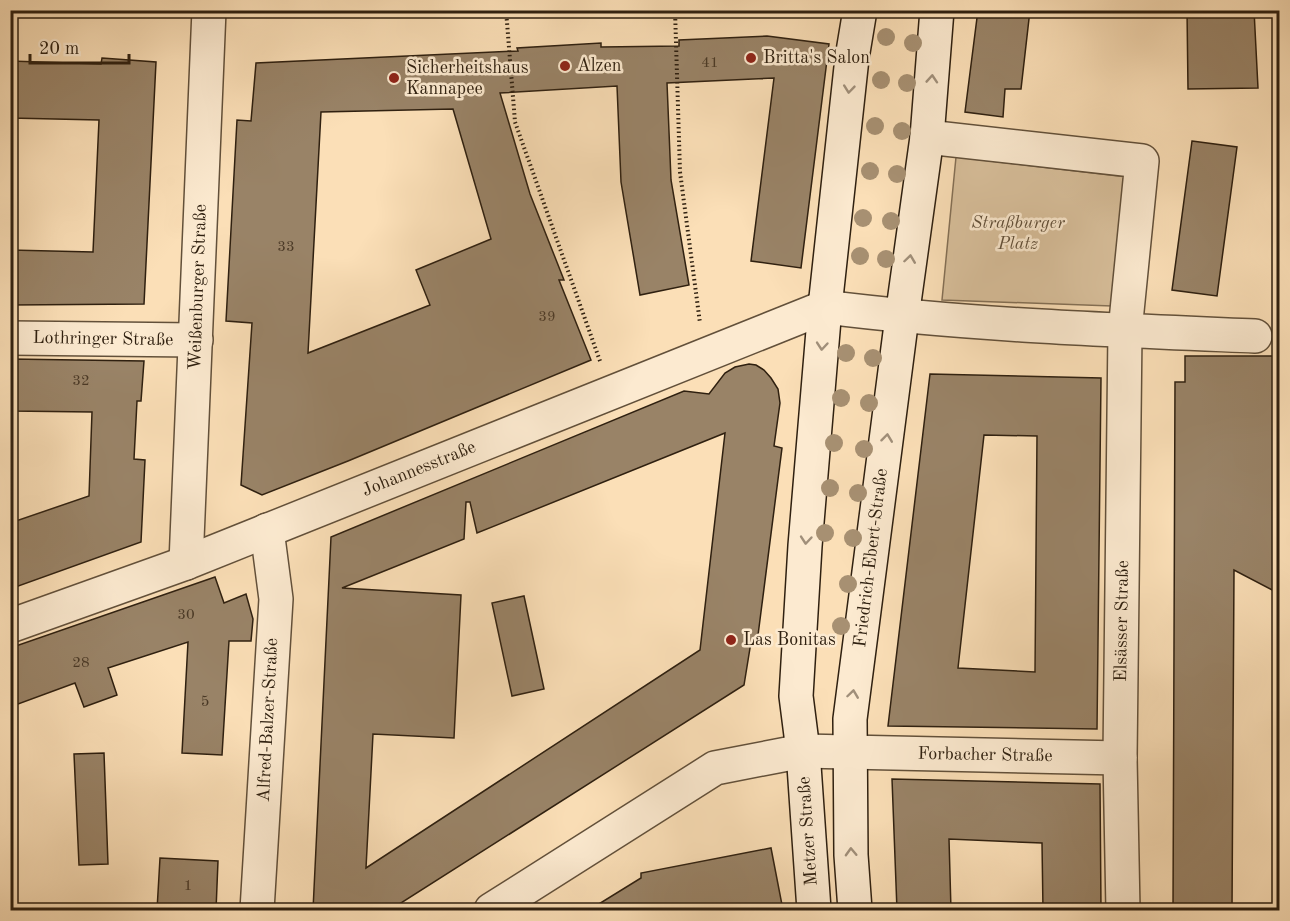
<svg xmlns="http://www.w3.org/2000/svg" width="1290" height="921" font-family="'Old Standard TT',serif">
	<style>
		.park { fill: #d8bf9b; stroke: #847056; stroke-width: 1.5 }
		.building { fill: #998367; stroke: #2f2010; stroke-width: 1.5; fill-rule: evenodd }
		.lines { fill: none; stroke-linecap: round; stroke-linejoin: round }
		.street-casing { stroke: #62503a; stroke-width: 36 }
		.secondary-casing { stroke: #2f2010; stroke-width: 36 }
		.path { stroke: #2f2010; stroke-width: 4; stroke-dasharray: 1.5 3; stroke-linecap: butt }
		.street { stroke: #fcead0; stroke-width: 33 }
		.secondary { stroke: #fcead0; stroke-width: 33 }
		.tree { fill: #a79072 }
		.oneway { stroke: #a08f7a }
		.poi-dot { fill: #8f2418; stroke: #fcead0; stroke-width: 2 }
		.labels { text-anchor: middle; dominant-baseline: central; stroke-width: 5; stroke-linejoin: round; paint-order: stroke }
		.number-label { font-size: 15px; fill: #4a3926 }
		.poi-label { font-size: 18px; fill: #2f2010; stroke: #fcead0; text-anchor: start }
		.park-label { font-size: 18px; font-style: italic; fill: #62503a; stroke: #fcead0 }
		.street-label { font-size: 18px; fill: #2f2010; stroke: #fcead0 }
	</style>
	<rect width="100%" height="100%" fill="#fbdfb7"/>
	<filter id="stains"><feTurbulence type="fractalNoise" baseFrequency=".00333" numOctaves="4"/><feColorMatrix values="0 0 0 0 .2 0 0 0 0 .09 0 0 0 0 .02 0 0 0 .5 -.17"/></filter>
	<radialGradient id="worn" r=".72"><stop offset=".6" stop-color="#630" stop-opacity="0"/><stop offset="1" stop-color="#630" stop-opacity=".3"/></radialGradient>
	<path class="park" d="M 956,157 L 1127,177 L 1112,306 L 942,300 Z"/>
	<g class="building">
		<path d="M 978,10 L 1030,10 L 1021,89 L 1005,89 L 1003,117 L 965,112 Z"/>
		<path d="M 1187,10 L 1254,10 L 1258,88 L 1188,89 Z"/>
		<path d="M 767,36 L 829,44 L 801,268 L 751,261 L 774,78 L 667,83 L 671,180 L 689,285 L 640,295 L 621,182 L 617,86 L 500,93 L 530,194 L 564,280 L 559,280 L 591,360 L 348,461 L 262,495 L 241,485 L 252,323 L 226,321 L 237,120 L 251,121 L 256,63 L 518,51 L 517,48 L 601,43 L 601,47 L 679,46 L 679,40 ZM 453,109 L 491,239 L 416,270 L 430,305 L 308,353 L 321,112 Z"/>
		<path d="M 102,58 L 156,62 L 144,304 L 10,305 L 10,250 L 93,252 L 99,120 L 10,118 L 10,61 L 101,64 Z"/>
		<path d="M 1192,141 L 1237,147 L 1217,296 L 1172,290 Z"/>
		<path d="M 1185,356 L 1279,356 L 1280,594 L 1234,570 L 1232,910 L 1173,910 L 1175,382 L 1185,382 Z"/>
		<path d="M 10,359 L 144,361 L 141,401 L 137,401 L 134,459 L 145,460 L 141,542 L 10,589 L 10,523 L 89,496 L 92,412 L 10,411 Z"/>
		<path d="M 749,364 L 756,365 L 764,370 L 771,378 L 778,389 L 780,403 L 774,446 L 782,448 L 757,643 L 751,642 L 744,685 L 390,910 L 313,910 L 331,537 L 684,391 L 709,394 L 725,373 L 735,367 ZM 725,433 L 700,650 L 366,868 L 373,734 L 454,738 L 461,595 L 342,588 L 464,539 L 466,502 L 470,502 L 477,533 Z"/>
		<path d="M 930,374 L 1101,378 L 1097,729 L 888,726 ZM 984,435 L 1037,436 L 1035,672 L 958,668 Z"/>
		<path d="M 215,577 L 224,603 L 246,594 L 253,619 L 251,641 L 229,641 L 222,755 L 182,753 L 188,642 L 108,668 L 117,695 L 84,707 L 75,683 L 10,707 L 10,648 Z"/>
		<path d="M 524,596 L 544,689 L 512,696 L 492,603 Z"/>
		<path d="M 104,753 L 108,864 L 79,865 L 74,754 Z"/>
		<path d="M 892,779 L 1100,784 L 1101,910 L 1043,910 L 1042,843 L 949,839 L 951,910 L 897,910 Z"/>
		<path d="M 771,848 L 783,910 L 589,910 L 641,878 L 641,873 Z"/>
		<path d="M 160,858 L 218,861 L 216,910 L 157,910 Z"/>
	</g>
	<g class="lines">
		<defs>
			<g id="street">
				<path d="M 927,137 L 1142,161 L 1125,331 L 1120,758 L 1123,910"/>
				<path d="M 10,338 L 196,340"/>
				<path d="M 186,563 L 209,10"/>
				<path d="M 10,626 L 186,563 L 825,307 C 967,325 1112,330 1255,336"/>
				<path d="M 257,910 L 276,599 L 267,530"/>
				<path d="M 491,910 L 715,768 L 803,751 L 1120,758"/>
			</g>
			<g id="secondary">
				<path d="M 814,910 L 803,751 L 796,696 L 805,546 L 825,307 L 852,58 L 860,10"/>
				<path d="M 855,910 L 851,855 L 850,719 L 902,317 L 927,137 L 937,10"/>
			</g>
		</defs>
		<use href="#street" class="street-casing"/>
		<use href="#secondary" class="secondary-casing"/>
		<g class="path">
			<path d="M 506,10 L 515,122 L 600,361"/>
			<path d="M 675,10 L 680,172 L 700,323"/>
		</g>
		<use href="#street" class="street"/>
		<use href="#secondary" class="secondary"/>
	</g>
	<g class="tree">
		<circle cx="886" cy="37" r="9"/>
		<circle cx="913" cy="43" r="9"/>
		<circle cx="881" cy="80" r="9"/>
		<circle cx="907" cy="83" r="9"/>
		<circle cx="875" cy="126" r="9"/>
		<circle cx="902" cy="131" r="9"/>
		<circle cx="870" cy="171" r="9"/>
		<circle cx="897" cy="174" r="9"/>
		<circle cx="863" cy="218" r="9"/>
		<circle cx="891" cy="221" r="9"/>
		<circle cx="860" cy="256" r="9"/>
		<circle cx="886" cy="259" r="9"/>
		<circle cx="846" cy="353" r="9"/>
		<circle cx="873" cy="358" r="9"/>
		<circle cx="841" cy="398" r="9"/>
		<circle cx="869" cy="403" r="9"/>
		<circle cx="834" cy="443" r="9"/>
		<circle cx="864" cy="449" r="9"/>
		<circle cx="830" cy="488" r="9"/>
		<circle cx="858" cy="493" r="9"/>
		<circle cx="825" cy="533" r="9"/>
		<circle cx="853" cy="538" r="9"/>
		<circle cx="848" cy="584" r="9"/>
		<circle cx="841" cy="626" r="9"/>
	</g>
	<defs><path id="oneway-chevron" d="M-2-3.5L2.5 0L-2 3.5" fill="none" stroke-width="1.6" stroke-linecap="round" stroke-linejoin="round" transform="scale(1.5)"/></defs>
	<g class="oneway">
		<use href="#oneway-chevron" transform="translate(932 79) rotate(-86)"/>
		<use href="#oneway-chevron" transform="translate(849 89) rotate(96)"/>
		<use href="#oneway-chevron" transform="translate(910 259) rotate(-82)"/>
		<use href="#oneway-chevron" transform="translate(822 346) rotate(95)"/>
		<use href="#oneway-chevron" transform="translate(887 438) rotate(-83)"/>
		<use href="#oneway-chevron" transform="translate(806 540) rotate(95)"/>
		<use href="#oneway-chevron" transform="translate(853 694) rotate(-82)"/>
		<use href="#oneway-chevron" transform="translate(851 852) rotate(-92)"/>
	</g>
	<g class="poi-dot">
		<circle cx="751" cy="58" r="6"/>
		<circle cx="565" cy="66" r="6"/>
		<circle cx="394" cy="78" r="6"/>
		<circle cx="731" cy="640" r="6"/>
	</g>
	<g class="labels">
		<g class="number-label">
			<text x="710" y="63">41</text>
			<text x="286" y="247">33</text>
			<text x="547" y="317">39</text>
			<text x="81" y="381">32</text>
			<text x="186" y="615">30</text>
			<text x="81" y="663">28</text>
			<text x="205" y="702">5</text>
			<text x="188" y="886">1</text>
		</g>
		<g class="poi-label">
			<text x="763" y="58">Britta's Salon</text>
			<text x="577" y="66">Alzen</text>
			<text x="406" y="68">Sicherheitshaus<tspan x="406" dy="21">Kannapee</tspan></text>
			<text x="743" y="640">Las Bonitas</text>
		</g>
		<g class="park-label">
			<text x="1018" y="223">Straßburger<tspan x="1018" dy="21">Platz</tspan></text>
		</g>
		<g class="street-label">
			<text transform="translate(198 287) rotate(-88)">Weißenburger Straße</text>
			<text transform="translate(103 339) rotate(1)">Lothringer Straße</text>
			<text transform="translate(419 469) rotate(-22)">Johannesstraße</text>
			<text transform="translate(871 558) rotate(-83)">Friedrich-Ebert-Straße</text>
			<text transform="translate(1122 621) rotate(-89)">Elsässer Straße</text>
			<text transform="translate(268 720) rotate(-87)">Alfred-Balzer-Straße</text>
			<text transform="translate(985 755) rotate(1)">Forbacher Straße</text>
			<text transform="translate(808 831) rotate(-94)">Metzer Straße</text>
		</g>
	</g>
	<rect width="1290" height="921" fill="none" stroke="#fbdfb7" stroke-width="36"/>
	<rect x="12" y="12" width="1266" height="897" fill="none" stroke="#2f2010" stroke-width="3"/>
	<rect x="18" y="18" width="1254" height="885" fill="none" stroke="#2f2010" stroke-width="1.5"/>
	<path d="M30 54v9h99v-9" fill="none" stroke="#2f2010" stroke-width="3"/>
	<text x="39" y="54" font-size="18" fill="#2f2010" stroke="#fcead0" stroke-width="4.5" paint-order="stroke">20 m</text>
	<rect width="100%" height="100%" filter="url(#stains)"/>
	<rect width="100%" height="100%" fill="url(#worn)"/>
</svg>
